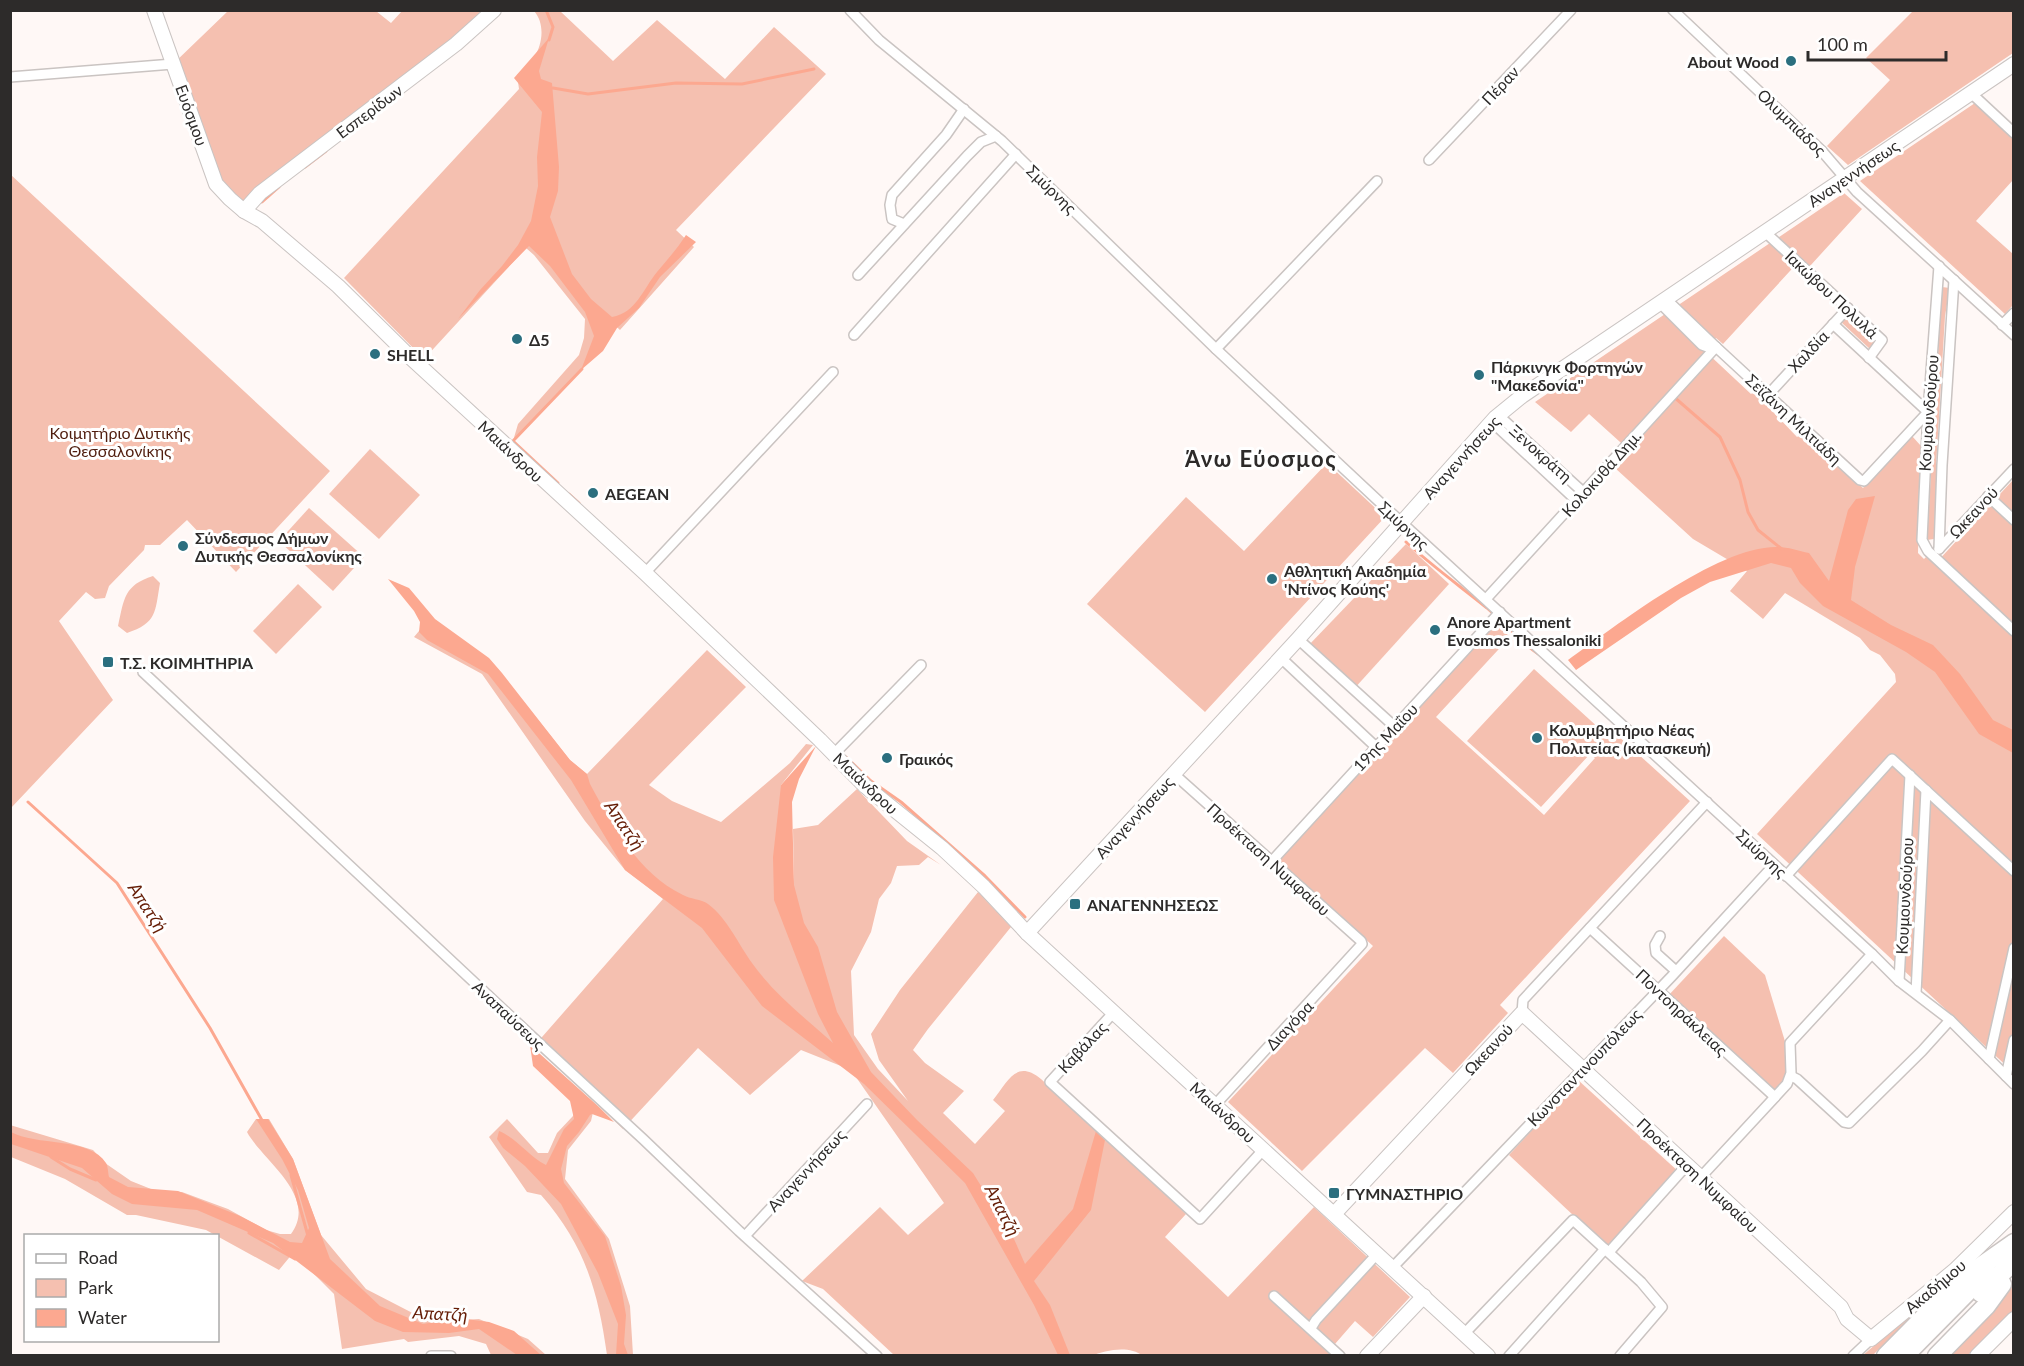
<svg xmlns="http://www.w3.org/2000/svg" width="2024" height="1366" font-family="Lato,sans-serif">
	<style>
		.green { fill: #f5c0b0 }
		.water { fill: #fca890 }
		.lines { fill: none; stroke-linecap: round; stroke-linejoin: round }
		.stream { stroke: #fca890; stroke-width: 3 }
		.street-casing { stroke: #cac4c2; stroke-width: 12 }
		.secondary-casing { stroke: #cac4c2; stroke-width: 16 }
		.highway-casing { stroke: #cac4c2; stroke-width: 21 }
		.street { stroke: #fff; stroke-width: 9 }
		.secondary { stroke: #fff; stroke-width: 14 }
		.highway { stroke: #fff; stroke-width: 18 }
		.poi-dot { fill: #2b6f7f; stroke: #fff; stroke-width: 2 }
		.labels { text-anchor: middle; dominant-baseline: central; stroke-width: 6; stroke-linejoin: round; paint-order: stroke }
		.poi-label { font-size: 16px; font-weight: bold; fill: #2d2b2a; stroke: #fff; text-anchor: start }
		.street-label { font-size: 16px; fill: #2d2b2a; stroke: #fff }
		.park-label { font-size: 16px; fill: #501d0e; stroke: #fff }
		.water-label { font-size: 18px; font-style: italic; fill: #661e07; stroke: #fff }
		.district-label { font-size: 22px; font-weight: bold; letter-spacing: 1.5px; fill: #2d2b2a; stroke: #fff }
	</style>
	<rect width="100%" height="100%" fill="#fff8f6"/>
	<g class="green">
		<path d="M 228,11 L 376,11 L 391,23 L 402,11 L 488,11 L 471,28 L 241,204 L 216,184 L 173,64 Z"/>
		<path d="M 534,11 L 560,11 L 613,61 L 657,20 L 725,79 L 774,27 L 826,74 L 676,230 L 694,247 L 620,330 L 607,318 L 606,343 L 513,441 L 518,424 L 579,355 L 584,338 L 585,319 L 534,255 L 526,248 L 424,359 L 344,278 L 519,89 L 517,75 C 523,69 530,63 534,57 C 543,44 545,23 534,11 Z"/>
		<path d="M 1913,11 L 2013,11 L 2013,53 L 1848,165 L 1827,146 L 1890,80 L 1866,58 Z"/>
		<path d="M 1975,103 L 2013,139 L 2013,180 L 1976,221 L 2013,254 L 2013,305 L 2005,314 L 1860,181 Z"/>
		<path d="M 10,174 L 330,471 L 236,572 L 187,520 L 160,545 L 145,545 L 144,550 L 109,586 L 105,598 L 95,599 L 86,592 L 59,621 L 113,700 L 11,808 Z"/>
		<path d="M 1844,193 L 1862,209 L 1810,266 L 1801,259 L 1723,344 L 1716,338 L 1704,350 L 1751,394 L 1754,392 L 1797,437 L 1802,434 L 1863,488 L 1912,436 L 1921,446 L 1918,553 L 1924,559 L 1926,557 L 1935,564 L 2013,480 L 2013,1072 L 1757,834 L 1896,682 L 1895,674 L 1880,655 L 1870,650 L 1860,638 L 1785,593 L 1763,619 L 1730,591 L 1747,571 L 1693,539 L 1615,468 L 1630,451 L 1589,414 L 1571,432 L 1535,402 Z"/>
		<path d="M 1942,287 L 1950,288 L 1945,316 L 1936,467 L 1938,473 L 1936,533 L 1934,539 L 1927,540 Z"/>
		<path d="M 1849,313 L 1879,342 L 1871,350 L 1841,322 Z"/>
		<path d="M 370,449 L 420,495 L 379,539 L 329,494 Z"/>
		<path d="M 1327,463 L 1385,517 L 1205,712 L 1087,604 L 1186,497 L 1244,551 Z"/>
		<path d="M 309,508 L 364,557 L 333,591 L 279,541 Z"/>
		<path d="M 1406,544 L 1449,584 L 1353,690 L 1307,647 Z"/>
		<path d="M 153,576 L 160,583 C 155,612 157,623 127,633 L 118,626 C 124,599 124,585 153,576 Z"/>
		<path d="M 298,584 L 322,607 L 276,654 L 253,631 Z"/>
		<path d="M 424,625 L 490,660 L 570,760 L 587,774 L 707,650 L 746,687 L 649,785 L 672,801 L 721,822 L 790,763 L 806,744 L 813,745 L 781,785 L 794,885 L 793,829 L 818,825 L 857,789 L 907,841 L 941,865 L 928,857 L 919,865 L 897,866 L 891,883 L 879,899 L 871,932 L 851,971 L 854,1035 L 878,1069 L 908,1101 L 879,1060 L 871,1034 L 900,990 L 978,892 L 1011,927 L 928,1029 L 913,1050 L 925,1063 L 964,1091 L 943,1113 L 975,1144 L 1005,1111 L 993,1100 C 1008,1081 1016,1059 1041,1079 L 1186,1214 L 1165,1237 L 1228,1297 L 1314,1207 L 1410,1297 L 1373,1337 L 1355,1321 L 1328,1352 L 1332,1355 L 1143,1356 C 1129,1345 1106,1350 1091,1356 L 894,1355 L 823,1289 L 802,1281 L 880,1207 L 908,1235 L 944,1203 L 851,1070 L 801,1050 L 750,1095 L 698,1048 L 623,1129 L 535,1045 L 663,899 L 625,870 L 585,821 L 482,674 L 414,637 Z"/>
		<path d="M 1492,626 L 1498,626 L 1510,637 L 1436,717 L 1544,815 L 1595,758 L 1590,754 L 1541,807 L 1467,741 L 1534,669 L 1601,730 L 1606,725 L 1690,801 L 1500,1005 L 1508,1013 L 1453,1073 L 1425,1048 L 1302,1171 L 1228,1102 L 1373,946 L 1277,859 Z"/>
		<path d="M 1724,936 L 1765,975 L 1787,1048 L 1786,1079 L 1771,1094 L 1667,997 Z"/>
		<path d="M 1578,1080 L 1680,1173 L 1608,1248 L 1509,1155 Z"/>
		<path d="M 577,1106 L 594,1108 L 591,1121 L 568,1150 L 565,1179 L 609,1239 L 630,1306 L 633,1355 L 607,1355 C 598,1291 585,1245 541,1195 L 527,1192 L 489,1137 L 507,1119 L 538,1153 L 548,1153 L 557,1133 L 573,1116 Z"/>
		<path d="M 256,1119 L 269,1119 L 293,1159 L 321,1235 L 366,1289 L 430,1322 L 479,1319 L 528,1339 L 546,1355 L 491,1355 L 486,1344 L 459,1336 L 408,1342 L 404,1339 L 342,1349 L 334,1294 L 293,1253 L 279,1270 L 206,1230 L 136,1215 L 127,1215 L 65,1179 L 11,1157 L 10,1125 L 93,1150 L 105,1163 L 131,1181 L 156,1191 L 182,1192 L 228,1209 L 266,1230 L 280,1234 L 291,1234 C 319,1196 262,1160 247,1132 Z"/>
		<path d="M 2013,1285 L 2013,1311 L 1968,1355 L 1948,1356 Z"/>
		<path d="M 1932,1296 L 1873,1355 L 1862,1356 Z"/>
	</g>
	<g class="water">
		<path d="M 549,38 L 539,71 L 541,79 L 552,83 L 559,167 L 558,191 L 550,217 L 572,274 L 591,299 L 612,317 C 636,313 643,289 657,272 C 667,260 677,249 686,235 L 696,242 L 660,277 L 639,308 L 617,328 L 603,351 L 581,370 L 594,336 L 585,312 L 550,266 L 529,246 L 458,319 L 480,290 L 502,266 L 518,245 L 531,221 L 538,186 L 537,157 L 542,112 L 514,78 Z"/>
		<path d="M 1875,496 L 1855,567 L 1851,600 L 1891,625 L 1933,645 L 1960,674 L 1993,720 L 2013,730 L 2013,753 L 1979,734 L 1935,672 L 1906,652 L 1823,606 L 1800,583 L 1791,568 L 1771,563 L 1710,582 L 1681,598 L 1576,670 L 1568,660 C 1616,626 1719,545 1778,547 C 1788,547 1799,551 1809,553 L 1829,581 L 1848,510 L 1856,499 Z"/>
		<path d="M 388,579 L 409,588 L 435,619 L 489,658 L 502,673 L 570,760 L 587,774 L 590,784 C 613,826 638,873 683,895 C 690,899 701,899 708,904 C 727,918 739,945 752,963 C 774,994 805,1018 833,1043 L 818,1014 L 774,900 L 773,857 L 781,785 L 816,746 L 799,779 L 792,802 L 794,885 L 804,923 L 818,947 L 837,1012 L 871,1072 L 917,1120 L 973,1173 L 1014,1239 L 1025,1264 L 1073,1209 L 1096,1131 L 1105,1140 L 1091,1210 L 1034,1281 L 1050,1305 L 1070,1355 L 1058,1355 L 1034,1305 L 965,1183 L 864,1084 L 762,1006 L 702,928 L 625,870 L 571,780 L 488,674 L 427,640 L 419,632 L 420,622 L 414,611 Z"/>
		<path d="M 530,1045 L 598,1106 L 614,1122 L 592,1114 L 590,1115 L 579,1132 L 567,1146 L 561,1169 L 564,1183 L 605,1236 L 621,1286 L 626,1315 L 624,1344 L 628,1355 L 616,1355 L 618,1324 L 598,1273 L 561,1204 L 525,1166 L 503,1148 L 497,1139 L 499,1131 C 518,1139 528,1156 546,1165 L 564,1129 L 574,1119 L 570,1101 L 533,1066 Z"/>
		<path d="M 256,1119 L 268,1119 L 293,1159 L 330,1259 L 380,1306 L 423,1324 L 458,1318 L 489,1322 L 514,1331 L 541,1355 L 517,1355 L 479,1329 L 449,1333 L 403,1332 L 375,1321 L 273,1243 L 197,1210 L 132,1204 L 112,1194 L 82,1168 L 11,1144 L 11,1132 C 35,1146 90,1137 106,1163 C 108,1166 108,1173 109,1177 L 128,1187 L 178,1191 L 240,1216 L 290,1242 L 302,1243 L 309,1228 L 298,1190 L 282,1159 Z"/>
	</g>
	<g class="lines">
		<g class="stream">
			<path d="M 546,10 L 553,27 L 549,40"/>
			<path d="M 553,88 L 588,94 L 676,83 L 742,84 L 814,69"/>
			<path d="M 305,167 L 326,151"/>
			<path d="M 262,202 L 279,187"/>
			<path d="M 1674,397 L 1720,437 L 1740,480 L 1748,512 L 1758,530 L 1783,550"/>
			<path d="M 558,483 L 513,441 L 582,369"/>
			<path d="M 569,494 L 579,503"/>
			<path d="M 1406,542 C 1432,566 1460,586 1487,608 C 1505,624 1520,642 1540,655"/>
			<path d="M 846,757 L 871,781 L 901,802 L 985,876 L 1025,917"/>
			<path d="M 28,802 L 117,883 L 210,1028 L 263,1122"/>
			<path d="M 51,1157 L 70,1169 L 96,1180"/>
			<path d="M 291,1175 L 308,1236"/>
			<path d="M 249,1233 L 295,1259"/>
		</g>
		<defs>
			<g id="street">
				<path d="M 850,10 L 879,40 L 1002,141 L 1216,349 L 1402,523 L 1872,954 L 1899,981 L 1950,1020 L 2014,1084"/>
				<path d="M 1673,10 L 1821,150 L 1857,192 L 2014,335"/>
				<path d="M 10,77 L 173,64"/>
				<path d="M 1971,93 L 2014,133"/>
				<path d="M 1429,160 L 1571,10"/>
				<path d="M 904,224 L 892,219 L 890,205 L 892,195 L 946,135 L 964,109"/>
				<path d="M 1765,232 L 1882,340 L 1869,358"/>
				<path d="M 1939,266 L 1928,412 L 1922,540 L 1928,551 L 2014,631"/>
				<path d="M 858,275 L 967,156 L 981,142 L 996,136"/>
				<path d="M 1666,299 L 1716,347 L 1860,480 L 1864,481 L 1928,412 L 1833,324"/>
				<path d="M 1660,303 L 1702,345 L 1710,348 L 1716,347"/>
				<path d="M 2002,325 L 2014,313"/>
				<path d="M 854,335 L 1016,154"/>
				<path d="M 1216,349 L 1377,181"/>
				<path d="M 1768,395 L 1848,308"/>
				<path d="M 1498,415 L 1583,492"/>
				<path d="M 1491,421 L 1576,500"/>
				<path d="M 1988,496 L 2014,520"/>
				<path d="M 1939,549 L 1942,465 L 1954,280"/>
				<path d="M 1939,549 L 2014,469"/>
				<path d="M 645,573 L 833,372"/>
				<path d="M 1486,599 L 1716,347"/>
				<path d="M 1298,639 L 1395,727"/>
				<path d="M 1280,657 L 1376,747"/>
				<path d="M 143,672 L 541,1045 L 643,1139 L 739,1231 L 877,1356"/>
				<path d="M 834,754 L 921,665"/>
				<path d="M 1174,774 L 1361,941 L 1362,944 L 1215,1105"/>
				<path d="M 1271,862 L 1500,612"/>
				<path d="M 1786,876 L 1892,759 L 2014,871"/>
				<path d="M 1590,928 L 1775,1097"/>
				<path d="M 1660,936 L 1655,945 L 1656,953 L 1676,971"/>
				<path d="M 1899,981 L 1910,775"/>
				<path d="M 1916,993 L 1926,790"/>
				<path d="M 1114,1012 L 1050,1082 L 1200,1219 L 1264,1149"/>
				<path d="M 1522,1013 L 1523,1000 L 1707,802"/>
				<path d="M 1989,1059 L 2014,948"/>
				<path d="M 1791,1076 L 1797,1079 L 1844,1122 L 1849,1123 L 1922,1051 L 1950,1020"/>
				<path d="M 2006,1076 L 2014,1040"/>
				<path d="M 1700,1178 L 1787,1084 L 1791,1073 L 1790,1043 L 1872,954"/>
				<path d="M 745,1236 L 867,1104"/>
				<path d="M 1609,1252 L 1687,1165"/>
				<path d="M 1393,1267 L 1672,976 L 1774,865"/>
				<path d="M 1274,1296 L 1340,1356"/>
				<path d="M 1311,1328 L 1316,1320 L 1378,1253"/>
				<path d="M 1464,1334 L 1573,1220 L 1641,1282 L 1662,1307 L 1620,1356"/>
				<path d="M 431,1356 L 451,1356"/>
				<path d="M 1509,1356 L 1605,1249"/>
				<path d="M 1853,1356 L 1871,1339"/>
			</g>
			<g id="secondary">
				<path d="M 154,10 L 216,184 L 230,199 L 244,211 L 262,221 L 338,286 L 410,357 L 645,573 L 820,740 L 865,786 L 942,848 L 984,887 L 1027,933 L 1488,1356"/>
				<path d="M 244,211 L 260,193 L 456,44 L 494,10"/>
				<path d="M 1027,933 L 1298,639 L 1495,418 L 1522,396 L 2014,64"/>
				<path d="M 1335,1213 L 1522,1013 L 1813,1281 L 1841,1307 L 1847,1319 L 1871,1339 L 1955,1270 L 2014,1212"/>
				<path d="M 1367,1356 L 1424,1296"/>
				<path d="M 1977,1356 L 2014,1319"/>
			</g>
			<g id="highway">
				<path d="M 1981,1293 L 2014,1261"/>
				<path d="M 1886,1356 L 1960,1281 L 2014,1243"/>
				<path d="M 1904,1356 L 1987,1272"/>
				<path d="M 1937,1356 L 1986,1306 L 2002,1284"/>
			</g>
		</defs>
		<use href="#street" class="street-casing"/>
		<use href="#secondary" class="secondary-casing"/>
		<use href="#highway" class="highway-casing"/>
		<use href="#street" class="street"/>
		<use href="#secondary" class="secondary"/>
		<use href="#highway" class="highway"/>
	</g>
	<g class="poi-dot">
		<circle cx="1791" cy="61" r="6"/>
		<circle cx="517" cy="339" r="6"/>
		<circle cx="375" cy="354" r="6"/>
		<circle cx="1479" cy="375" r="6"/>
		<circle cx="593" cy="493" r="6"/>
		<circle cx="183" cy="546" r="6"/>
		<circle cx="1272" cy="579" r="6"/>
		<circle cx="1435" cy="630" r="6"/>
		<rect x="102" y="656" width="12" height="12" rx="3"/>
		<circle cx="1537" cy="738" r="6"/>
		<circle cx="887" cy="758" r="6"/>
		<rect x="1069" y="898" width="12" height="12" rx="3"/>
		<rect x="1328" y="1187" width="12" height="12" rx="3"/>
	</g>
	<g class="labels">
		<g class="poi-label">
			<text x="1779" y="61" text-anchor="end">About Wood</text>
			<text x="529" y="339">Δ5</text>
			<text x="387" y="354">SHELL</text>
			<text x="1491" y="366">Πάρκινγκ Φορτηγών<tspan x="1491" dy="18">"Μακεδονία"</tspan></text>
			<text x="605" y="493">AEGEAN</text>
			<text x="195" y="537">Σύνδεσμος Δήμων<tspan x="195" dy="18">Δυτικής Θεσσαλονίκης</tspan></text>
			<text x="1284" y="570">Αθλητική Ακαδημία<tspan x="1284" dy="18">'Ντίνος Κούης'</tspan></text>
			<text x="1447" y="621">Anore Apartment<tspan x="1447" dy="18">Evosmos Thessaloniki</tspan></text>
			<text x="120" y="662">Τ.Σ. ΚΟΙΜΗΤΗΡΙΑ</text>
			<text x="1549" y="729">Κολυμβητήριο Νέας<tspan x="1549" dy="18">Πολιτείας (κατασκευή)</tspan></text>
			<text x="899" y="758">Γραικός</text>
			<text x="1087" y="904">ΑΝΑΓΕΝΝΗΣΕΩΣ</text>
			<text x="1346" y="1193">ΓΥΜΝΑΣΤΗΡΙΟ</text>
		</g>
		<g class="street-label">
			<text transform="translate(1500 85) rotate(-47)">Πέραν</text>
			<text transform="translate(369 111) rotate(-37)">Εσπερίδων</text>
			<text transform="translate(192 115) rotate(70)">Ευόσμου</text>
			<text transform="translate(1792 122) rotate(44)">Ολυμπιάδος</text>
			<text transform="translate(1853 173) rotate(-34)">Αναγεννήσεως</text>
			<text transform="translate(1052 189) rotate(44)">Σμύρνης</text>
			<text transform="translate(1832 294) rotate(43)">Ιακώβου Πολυλά</text>
			<text transform="translate(1808 351) rotate(-47)">Χαλδία</text>
			<text transform="translate(1928 413) rotate(-86)">Κουμουνδούρου</text>
			<text transform="translate(1794 419) rotate(43)">Σεϊζάνη Μιλτιάδη</text>
			<text transform="translate(511 451) rotate(43)">Μαιάνδρου</text>
			<text transform="translate(1541 453) rotate(42)">Ξενοκράτη</text>
			<text transform="translate(1461 457) rotate(-48)">Αναγεννήσεως</text>
			<text transform="translate(1601 473) rotate(-48)">Κολοκυθά Δημ.</text>
			<text transform="translate(1973 512) rotate(-47)">Ωκεανού</text>
			<text transform="translate(1404 525) rotate(43)">Σμύρνης</text>
			<text transform="translate(1385 737) rotate(-47)">19ης Μαΐου</text>
			<text transform="translate(866 783) rotate(43)">Μαιάνδρου</text>
			<text transform="translate(1134 817) rotate(-47)">Αναγεννήσεως</text>
			<text transform="translate(1762 853) rotate(43)">Σμύρνης</text>
			<text transform="translate(1269 859) rotate(42)">Προέκταση Νυμφαίου</text>
			<text transform="translate(1904 896) rotate(-87)">Κουμουνδούρου</text>
			<text transform="translate(1682 1012) rotate(43)">Ποντοηράκλειας</text>
			<text transform="translate(509 1015) rotate(43)">Αναπαύσεως</text>
			<text transform="translate(1289 1025) rotate(-47)">Διαγόρα</text>
			<text transform="translate(1082 1047) rotate(-47)">Καβάλας</text>
			<text transform="translate(1488 1049) rotate(-47)">Ωκεανού</text>
			<text transform="translate(1584 1067) rotate(-46)">Κωνσταντινουπόλεως</text>
			<text transform="translate(1223 1112) rotate(42)">Μαιάνδρου</text>
			<text transform="translate(806 1170) rotate(-47)">Αναγεννήσεως</text>
			<text transform="translate(1698 1175) rotate(43)">Προέκταση Νυμφαίου</text>
			<text transform="translate(1935 1286) rotate(-40)">Ακαδήμου</text>
		</g>
		<g class="park-label">
			<text x="120" y="432">Κοιμητήριο Δυτικής<tspan x="120" dy="18">Θεσσαλονίκης</tspan></text>
		</g>
		<g class="water-label">
			<text transform="translate(625 825) rotate(56)">Απατζή</text>
			<text transform="translate(148 907) rotate(57)">Απατζή</text>
			<text transform="translate(1003 1210) rotate(63)">Απατζή</text>
			<text transform="translate(440 1313) rotate(3)">Απατζή</text>
		</g>
		<g class="district-label">
			<text x="1261" y="458">Άνω Εύοσμος</text>
		</g>
	</g>
	<rect width="2024" height="1366" fill="none" stroke="#2d2b2a" stroke-width="24"/>
	<rect x="24" y="1234" width="195" height="108" fill="#ffffff" stroke="#abaaaa" stroke-width="1.5"/>
	<rect x="36" y="1254" width="30" height="9" fill="#ffffff" stroke="#abaaaa" stroke-width="1.5"/>
	<text x="78" y="1264" font-size="18" fill="#2d2b2a">Road</text>
	<rect x="36" y="1279" width="30" height="18" fill="#f5c0b0" stroke="#abaaaa" stroke-width="1.5"/>
	<text x="78" y="1294" font-size="18" fill="#2d2b2a">Park</text>
	<rect x="36" y="1309" width="30" height="18" fill="#fca890" stroke="#abaaaa" stroke-width="1.5"/>
	<text x="78" y="1324" font-size="18" fill="#2d2b2a">Water</text>
	<path d="M1808 51v9h138v-9" fill="none" stroke="#2d2b2a" stroke-width="3"/>
	<text x="1817" y="51" font-size="18" fill="#2d2b2a" stroke="#ffffff" stroke-width="4.5" paint-order="stroke">100 m</text>
</svg>
